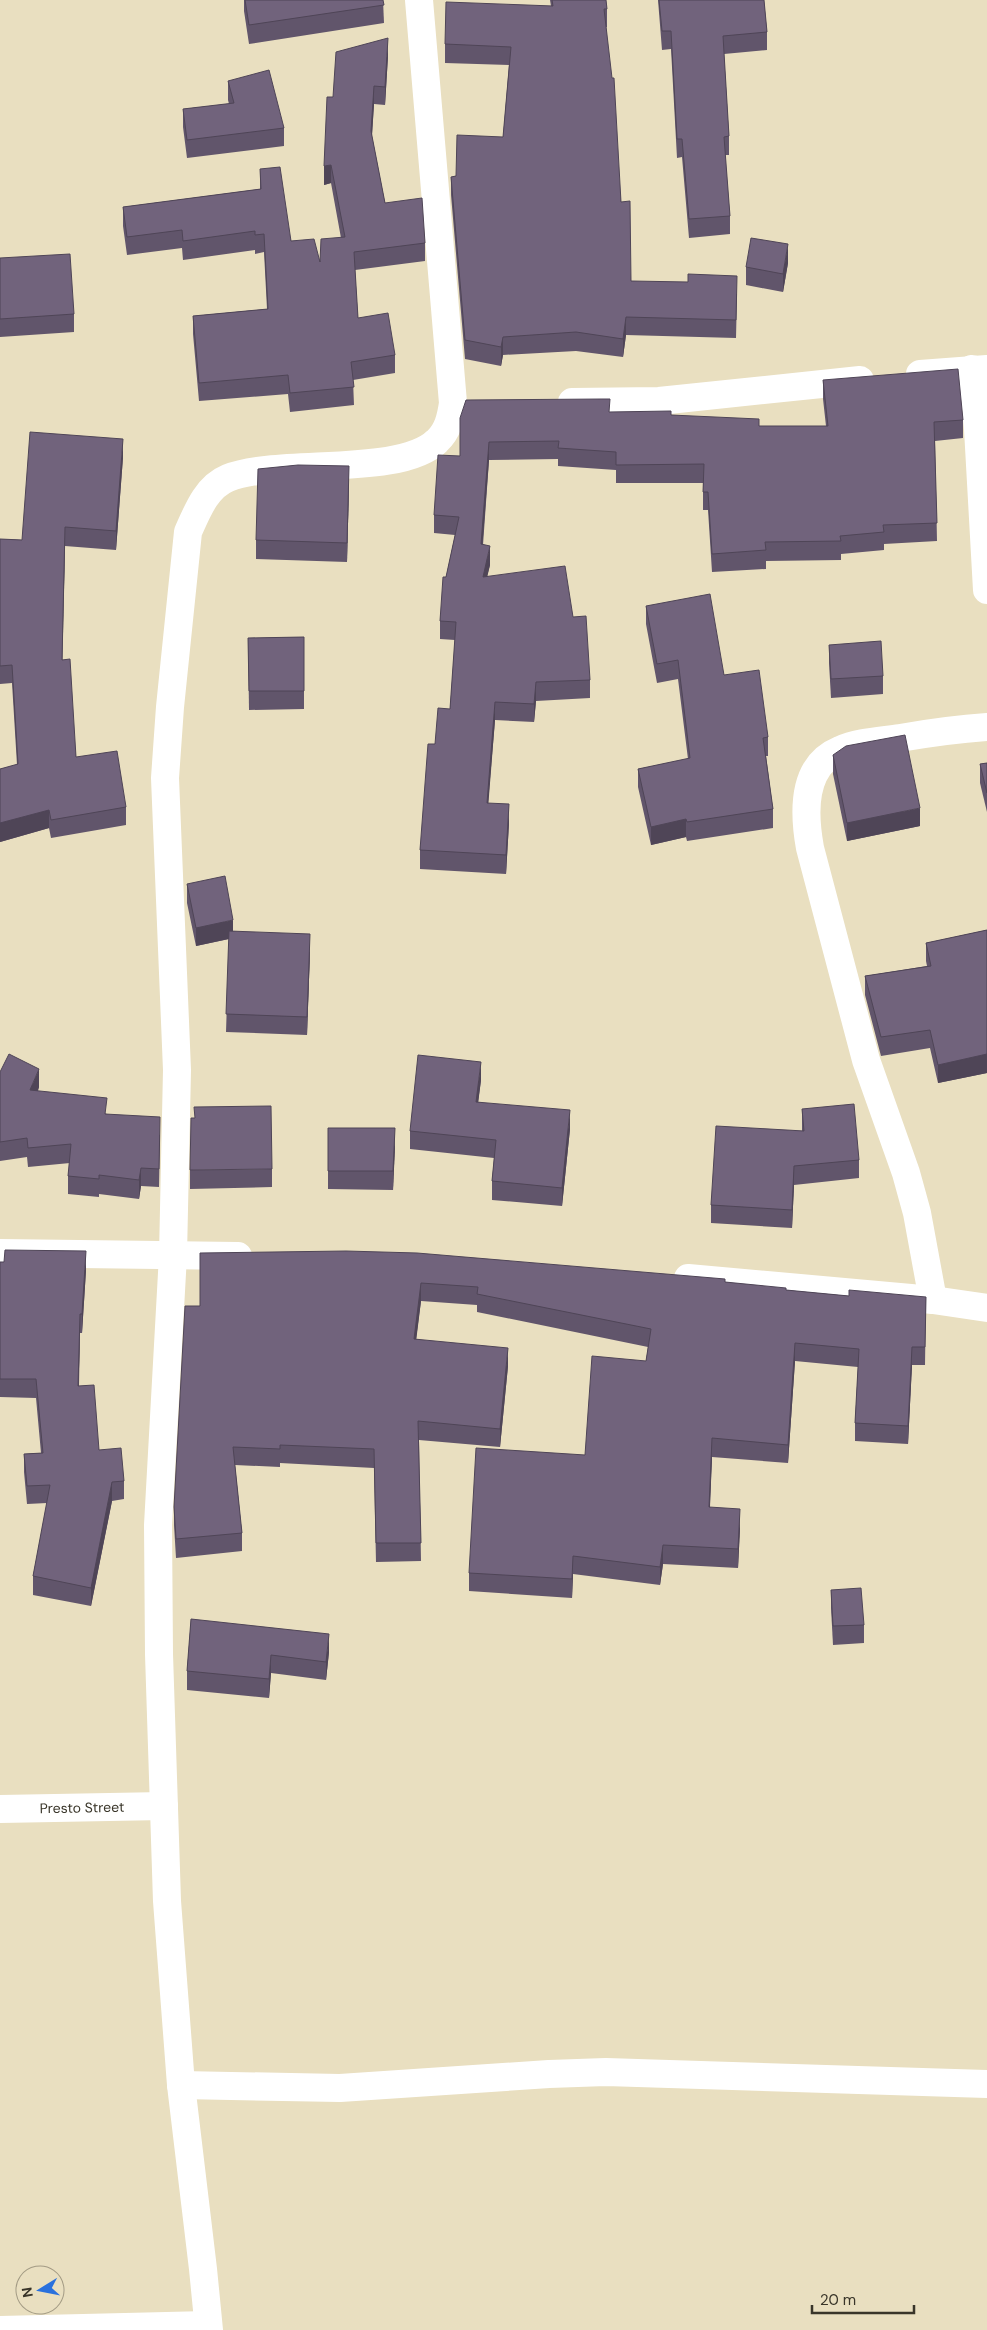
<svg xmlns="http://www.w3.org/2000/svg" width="987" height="2330" font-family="'DM Sans',sans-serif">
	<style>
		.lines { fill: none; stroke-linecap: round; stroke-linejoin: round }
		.minor { stroke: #fff; stroke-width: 28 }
		.wall { fill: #61556b }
		.shaded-wall { fill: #4f4557 }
		.building { fill: #71637c; stroke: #4f4557 }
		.labels { text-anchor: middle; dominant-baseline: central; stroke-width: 5; stroke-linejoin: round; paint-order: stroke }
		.street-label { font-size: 14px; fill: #393529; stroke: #e9dfc0 }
	</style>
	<rect width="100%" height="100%" fill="#e9dfc0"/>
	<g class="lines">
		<g class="minor">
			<path d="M 972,369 L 978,429 L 987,590"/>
			<path d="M 920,374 L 987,369"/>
			<path d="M 572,402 L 659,401 L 860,380"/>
			<path d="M 0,1253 L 238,1256"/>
			<path d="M 688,1278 L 933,1300 L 987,1308"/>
			<path d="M 933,1300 L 917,1213 L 906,1173 L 866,1060 L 810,848 C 804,815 801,766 840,750 C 858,742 880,741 900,738 C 929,733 958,729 987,727"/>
			<path id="s1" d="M 0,1809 L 164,1806"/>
			<path d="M 181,2085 L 340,2088 L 549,2074 L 606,2072 L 987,2084"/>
			<path d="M 0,2330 L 208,2325"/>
			<path d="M 209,2330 L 203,2269 L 181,2085 L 167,1901 L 159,1654 L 158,1525 L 173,1255 L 177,1070 L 165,778 L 170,707 L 188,532 C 197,512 206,487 228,478 C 279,458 401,477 437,441 C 448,431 451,417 453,403 L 419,0"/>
		</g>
	</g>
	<g class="wall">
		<path d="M 244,0 L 383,0 L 384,23 L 249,44 L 244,11 Z"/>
		<path d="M 550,0 L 606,0 L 607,9 L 607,27 L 606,27 L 621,202 L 631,281 L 737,294 L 736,338 L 626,335 L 623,357 L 576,351 L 503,355 L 501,366 L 465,359 L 451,195 L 451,177 L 456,176 L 503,137 L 509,65 L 445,63 L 445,44 L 551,6 Z"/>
		<path d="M 658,0 L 764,0 L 767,32 L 767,50 L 724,54 L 729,136 L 729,155 L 725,155 L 730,216 L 730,234 L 689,238 L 682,157 L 677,158 L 671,49 L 662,50 Z"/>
		<path d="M 388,56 L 385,105 L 374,104 L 372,136 L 385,203 L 425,243 L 425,261 L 355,270 L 358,318 L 395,355 L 395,373 L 353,380 L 354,405 L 290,412 L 288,394 L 199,401 L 193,334 L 193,316 L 267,309 L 264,252 L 255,254 L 255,250 L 183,260 L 182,248 L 127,255 L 123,226 L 123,207 L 260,189 L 260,169 L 291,241 L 320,262 L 341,238 L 331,183 L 324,185 L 333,97 Z"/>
		<path d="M 228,81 L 284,128 L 284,146 L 187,158 L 183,127 L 183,109 L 229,104 L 228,100 Z"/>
		<path d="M 0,258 L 74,314 L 74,332 L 0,337 Z"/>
		<path d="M 788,263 L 783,292 L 746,285 L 746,267 Z"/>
		<path d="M 823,380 L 963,420 L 963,438 L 935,441 L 937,541 L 884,544 L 884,550 L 841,554 L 841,560 L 766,561 L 766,569 L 712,572 L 708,510 L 703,510 L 703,483 L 616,483 L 616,470 L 558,466 L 558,459 L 489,460 L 483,545 L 490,565 L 487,576 L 573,617 L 590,680 L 590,698 L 536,701 L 534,722 L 495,720 L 488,803 L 509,823 L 506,874 L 420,869 L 420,850 L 435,744 L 450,709 L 455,640 L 440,639 L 440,621 L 446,577 L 455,535 L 434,533 L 434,515 L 460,456 L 466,400 L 610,412 L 671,415 L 759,426 L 826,426 L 823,399 Z"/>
		<path d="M 123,457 L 116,550 L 65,546 L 62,660 L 76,757 L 126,807 L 126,825 L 51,838 L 49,828 L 0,842 L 0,769 L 17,765 L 12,683 L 0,684 L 0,539 L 22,540 Z"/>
		<path d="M 349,485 L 347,562 L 256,559 L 256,540 Z"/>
		<path d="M 646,606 L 724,675 L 768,737 L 768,756 L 766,756 L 773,809 L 773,828 L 687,841 L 686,837 L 651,845 L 638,787 L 638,769 L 688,759 L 678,679 L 657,683 L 646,624 Z"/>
		<path d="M 304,637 L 304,709 L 249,710 L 248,638 Z"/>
		<path d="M 829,645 L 883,676 L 883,694 L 831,698 L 829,663 Z"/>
		<path d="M 833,755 L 920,826 L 847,841 L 833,774 Z"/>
		<path d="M 987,763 L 987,812 L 980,783 L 980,764 Z"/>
		<path d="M 187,884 L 233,931 L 310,952 L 307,1035 L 226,1032 L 229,939 L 196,946 L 187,903 Z"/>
		<path d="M 987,930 L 987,1073 L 938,1083 L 930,1048 L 881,1056 L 865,995 L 865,976 L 927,966 L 926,961 L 926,943 Z"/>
		<path d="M 0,1072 L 39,1087 L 38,1091 L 107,1114 L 160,1135 L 159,1187 L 141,1186 L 139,1199 L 99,1194 L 99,1197 L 68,1194 L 68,1176 L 70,1163 L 28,1167 L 27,1157 L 0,1161 Z"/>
		<path d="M 481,1080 L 478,1102 L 570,1129 L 562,1206 L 492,1200 L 492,1181 L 494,1158 L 410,1149 L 410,1131 Z"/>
		<path d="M 802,1109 L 859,1160 L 859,1178 L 794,1185 L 792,1228 L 711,1223 L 711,1205 L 802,1131 Z"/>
		<path d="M 328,1128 L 395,1146 L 393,1190 L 328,1189 Z"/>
		<path d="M 272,1169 L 272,1187 L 190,1189 L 190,1170 Z"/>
		<path d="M 200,1253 L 725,1282 L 786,1290 L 849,1296 L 926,1297 L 925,1365 L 912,1365 L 908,1444 L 855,1441 L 855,1423 L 858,1367 L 795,1361 L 788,1463 L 712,1457 L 710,1507 L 740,1528 L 738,1568 L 663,1564 L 660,1585 L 573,1574 L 572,1598 L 469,1591 L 469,1573 L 585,1455 L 646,1361 L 648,1347 L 477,1312 L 477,1305 L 421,1301 L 416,1339 L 508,1366 L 500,1447 L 419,1440 L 421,1561 L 376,1562 L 374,1468 L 280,1463 L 280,1467 L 235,1465 L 242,1533 L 242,1551 L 176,1558 L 174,1525 L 174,1507 L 200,1306 Z"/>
		<path d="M 0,1262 L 86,1270 L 82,1333 L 80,1333 L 79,1386 L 99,1450 L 124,1481 L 124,1499 L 112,1501 L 91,1606 L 33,1595 L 33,1576 L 47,1503 L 27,1504 L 24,1472 L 24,1454 L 41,1453 L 36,1398 L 0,1397 Z"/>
		<path d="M 831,1590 L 864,1625 L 864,1643 L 833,1645 L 831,1608 Z"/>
		<path d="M 191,1619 L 329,1652 L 326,1680 L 271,1673 L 269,1698 L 187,1690 L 187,1671 Z"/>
	</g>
	<g class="shaded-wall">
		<path d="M 388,38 L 388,56 L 385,105 L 385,87 Z"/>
		<path d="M 374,86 L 374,104 L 371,149 L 371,131 Z"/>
		<path d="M 331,165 L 331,183 L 324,185 L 324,166 Z"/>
		<path d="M 788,244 L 788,263 L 783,292 L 783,274 Z"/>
		<path d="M 626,317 L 626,335 L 623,357 L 623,339 Z"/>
		<path d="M 503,337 L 503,355 L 501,366 L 501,347 Z"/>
		<path d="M 123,439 L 123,457 L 116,550 L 116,531 Z"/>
		<path d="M 489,442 L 489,460 L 481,563 L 481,544 Z"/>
		<path d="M 349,466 L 349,485 L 347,562 L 347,543 Z"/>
		<path d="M 65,527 L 65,546 L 62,678 L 62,660 Z"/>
		<path d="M 490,546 L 490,565 L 483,595 L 483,577 Z"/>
		<path d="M 536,682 L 536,701 L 534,722 L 534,704 Z"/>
		<path d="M 495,702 L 495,720 L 487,821 L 487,803 Z"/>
		<path d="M 509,804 L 509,823 L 506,874 L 506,855 Z"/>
		<path d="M 920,808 L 920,826 L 847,841 L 847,823 Z"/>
		<path d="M 49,810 L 49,828 L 0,842 L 0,823 Z"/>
		<path d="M 686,819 L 686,837 L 651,845 L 651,827 Z"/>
		<path d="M 233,920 L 233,938 L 196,946 L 196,928 Z"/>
		<path d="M 310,934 L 310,952 L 307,1035 L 307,1017 Z"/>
		<path d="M 987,1054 L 987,1073 L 938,1083 L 938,1065 Z"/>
		<path d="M 481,1062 L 481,1080 L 476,1120 L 476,1102 Z"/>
		<path d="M 39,1069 L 39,1087 L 30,1108 L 30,1090 Z"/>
		<path d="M 570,1110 L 570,1129 L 562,1206 L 562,1188 Z"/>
		<path d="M 395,1128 L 395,1146 L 393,1190 L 393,1171 Z"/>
		<path d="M 794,1166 L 794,1185 L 792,1228 L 792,1210 Z"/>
		<path d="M 141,1168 L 141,1186 L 139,1199 L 139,1180 Z"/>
		<path d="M 86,1251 L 86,1270 L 82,1333 L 82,1314 Z"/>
		<path d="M 421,1283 L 421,1301 L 414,1358 L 414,1339 Z"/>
		<path d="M 80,1314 L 80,1333 L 78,1405 L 78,1386 Z"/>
		<path d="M 795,1343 L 795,1361 L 788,1463 L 788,1445 Z"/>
		<path d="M 912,1347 L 912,1365 L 908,1444 L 908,1426 Z"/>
		<path d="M 508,1348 L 508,1366 L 500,1447 L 500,1429 Z"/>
		<path d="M 712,1438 L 712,1457 L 709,1526 L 709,1507 Z"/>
		<path d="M 112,1482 L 112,1501 L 91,1606 L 91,1588 Z"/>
		<path d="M 740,1509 L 740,1528 L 738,1568 L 738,1549 Z"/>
		<path d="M 663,1545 L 663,1564 L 660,1585 L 660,1567 Z"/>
		<path d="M 573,1556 L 573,1574 L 572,1598 L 572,1579 Z"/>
		<path d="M 329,1634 L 329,1652 L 326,1680 L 326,1662 Z"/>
		<path d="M 271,1655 L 271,1673 L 269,1698 L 269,1679 Z"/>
	</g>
	<g class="building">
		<path d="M 245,0 L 383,0 L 384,5 L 249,25 Z"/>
		<path d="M 552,0 L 606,0 L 607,9 L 604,9 L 612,78 L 614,78 L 621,202 L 630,201 L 631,281 L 688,282 L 688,274 L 737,276 L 736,320 L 626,317 L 623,339 L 576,332 L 503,337 L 501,347 L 465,340 L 451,177 L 456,176 L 457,135 L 503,137 L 511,47 L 445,44 L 446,2 L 553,6 Z"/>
		<path d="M 659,0 L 764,0 L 767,32 L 723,36 L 729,136 L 724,137 L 730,216 L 689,219 L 682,139 L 677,139 L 671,31 L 662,31 Z"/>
		<path d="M 388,38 L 385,87 L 374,86 L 371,131 L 385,203 L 422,198 L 425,243 L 354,252 L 358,318 L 388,313 L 395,355 L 351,362 L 354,387 L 290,393 L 288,375 L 199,383 L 193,316 L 268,309 L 264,234 L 255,235 L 255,231 L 183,241 L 182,230 L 127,237 L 123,207 L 261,189 L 260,169 L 280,167 L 291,241 L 314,239 L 320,262 L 321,239 L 345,237 L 331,165 L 324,166 L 327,97 L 333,97 L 336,52 Z"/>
		<path d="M 269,70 L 284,128 L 187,140 L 183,109 L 234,103 L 228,81 Z"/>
		<path d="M 751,238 L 788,244 L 783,274 L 746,267 Z"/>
		<path d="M 70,254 L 74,314 L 0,319 L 0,258 Z"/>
		<path d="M 958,369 L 963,420 L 934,422 L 937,523 L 883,525 L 884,532 L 840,536 L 841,541 L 765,542 L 766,550 L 712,554 L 708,492 L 703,492 L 704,464 L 616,465 L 616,452 L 558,448 L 559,441 L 489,442 L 481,544 L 490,546 L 483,577 L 565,566 L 573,617 L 586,616 L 590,680 L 536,682 L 534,704 L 495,702 L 487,803 L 509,804 L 506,855 L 420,850 L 428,744 L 435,744 L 438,708 L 450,709 L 456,622 L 440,621 L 443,577 L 446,577 L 459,517 L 434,515 L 438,455 L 460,456 L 460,418 L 466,400 L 602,399 L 610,399 L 609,412 L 671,411 L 671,415 L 759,419 L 759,426 L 828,426 L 823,380 Z"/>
		<path d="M 30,432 L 123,439 L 116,531 L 65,527 L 62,660 L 70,659 L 76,757 L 117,751 L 126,807 L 51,820 L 49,810 L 0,823 L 0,769 L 18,764 L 12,665 L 0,666 L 0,539 L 22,540 Z"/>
		<path d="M 298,465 L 349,466 L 347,543 L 256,540 L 258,469 Z"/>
		<path d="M 710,594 L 724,675 L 759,670 L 768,737 L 763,738 L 773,809 L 687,822 L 686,819 L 651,827 L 638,769 L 690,758 L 678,660 L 657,664 L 646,606 Z"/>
		<path d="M 304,637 L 304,691 L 249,691 L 248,638 Z"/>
		<path d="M 881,641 L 883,676 L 831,679 L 829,645 Z"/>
		<path d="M 905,735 L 920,808 L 847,823 L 833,755 L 846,746 Z"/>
		<path d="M 987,763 L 987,793 L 980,764 Z"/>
		<path d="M 225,876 L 233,920 L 196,928 L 187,884 Z"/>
		<path d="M 987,930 L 987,1054 L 938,1065 L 930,1030 L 881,1037 L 865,976 L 931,966 L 926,943 Z"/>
		<path d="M 229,931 L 310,934 L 307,1017 L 226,1014 Z"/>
		<path d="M 9,1054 L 39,1069 L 30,1090 L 107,1098 L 105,1114 L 160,1117 L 159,1169 L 141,1168 L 139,1180 L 99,1175 L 99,1179 L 68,1176 L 71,1144 L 28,1148 L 27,1138 L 0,1142 L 0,1072 Z"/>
		<path d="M 418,1055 L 481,1062 L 476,1102 L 570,1110 L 562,1188 L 492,1181 L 496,1140 L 410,1131 Z"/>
		<path d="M 854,1104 L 859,1160 L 794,1166 L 792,1210 L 711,1205 L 716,1126 L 804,1131 L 802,1109 Z"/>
		<path d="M 271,1106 L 272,1169 L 190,1170 L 191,1118 L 195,1118 L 194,1107 Z"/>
		<path d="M 328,1128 L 395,1128 L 393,1171 L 328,1171 Z"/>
		<path d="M 5,1250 L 86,1251 L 82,1314 L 80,1314 L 78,1386 L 94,1385 L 99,1450 L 121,1448 L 124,1481 L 112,1482 L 91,1588 L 33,1576 L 50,1485 L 27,1486 L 24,1454 L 43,1453 L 36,1379 L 0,1379 L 0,1262 L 4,1262 Z"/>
		<path d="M 346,1251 L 417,1253 L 725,1279 L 725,1282 L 786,1288 L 786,1290 L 849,1296 L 849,1290 L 926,1297 L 925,1347 L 912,1347 L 908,1426 L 855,1423 L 859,1349 L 795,1343 L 788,1445 L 712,1438 L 709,1507 L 740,1509 L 738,1549 L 663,1545 L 660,1567 L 573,1556 L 572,1579 L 469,1573 L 476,1448 L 585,1455 L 592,1356 L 646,1361 L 651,1329 L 477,1294 L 478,1287 L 421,1283 L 414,1339 L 508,1348 L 500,1429 L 418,1421 L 421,1543 L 376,1543 L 374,1449 L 280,1445 L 280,1449 L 233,1447 L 242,1533 L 176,1539 L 174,1507 L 185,1306 L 200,1306 L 200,1253 Z"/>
		<path d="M 861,1588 L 864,1625 L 833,1626 L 831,1590 Z"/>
		<path d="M 191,1619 L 329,1634 L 326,1662 L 271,1655 L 269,1679 L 187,1671 Z"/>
	</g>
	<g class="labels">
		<g class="street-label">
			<text stroke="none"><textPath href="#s1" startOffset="82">Presto Street</textPath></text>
		</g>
	</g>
	<g transform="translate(40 2290) rotate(260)"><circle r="24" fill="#e9dfc0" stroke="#a39b84"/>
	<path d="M0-4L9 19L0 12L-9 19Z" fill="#2a71dd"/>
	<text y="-8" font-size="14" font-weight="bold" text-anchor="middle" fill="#393529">N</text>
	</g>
	<path d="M812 2305v8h102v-8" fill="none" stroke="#393529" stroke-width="2.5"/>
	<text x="820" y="2305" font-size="15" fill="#393529" stroke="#e9dfc0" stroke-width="4" paint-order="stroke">20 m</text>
</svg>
